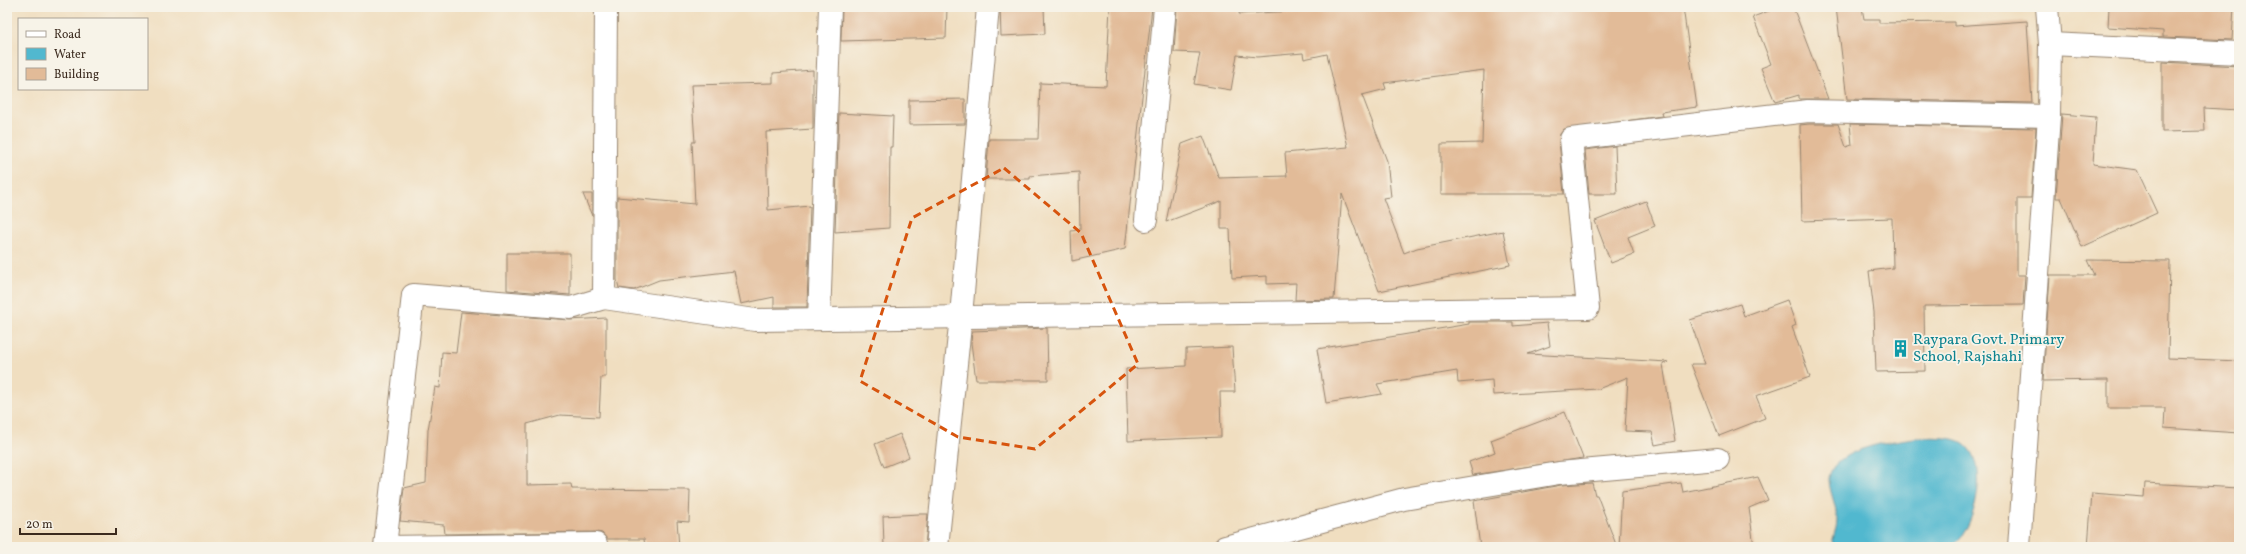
<svg xmlns="http://www.w3.org/2000/svg" width="2246" height="554" font-family="Vollkorn,serif">
	<style>
		.water { fill: #51b8cf; stroke: #467176 }
		.building { fill: #e2bb98 }
		.lines { fill: none; stroke-linecap: round; stroke-linejoin: round }
		.street-casing { stroke: #96846f; stroke-width: 24 }
		.street { stroke: #fff; stroke-width: 22 }
		.marked { fill: none; stroke: #d7540e; stroke-width: 3; stroke-dasharray: 8 5; stroke-linejoin: round }
		.labels { text-anchor: middle; dominant-baseline: central; stroke-width: 3.5; stroke-linejoin: round; paint-order: stroke }
		.culture-label { font-size: 15px; fill: #0d838f; stroke: #f7f3e8; text-anchor: start }
	</style>
	<rect width="100%" height="100%" fill="#f7f3e8"/>
	<filter id="ink" filterUnits="userSpaceOnUse"><feTurbulence type="fractalNoise" baseFrequency=".025" numOctaves="2"/><feDisplacementMap in="SourceGraphic" scale="8" xChannelSelector="R" yChannelSelector="G"/><feConvolveMatrix kernelMatrix="1 2 1 2 8 2 1 2 1" color-interpolation-filters="sRGB"/></filter>
	<filter id="wash" filterUnits="userSpaceOnUse"><feTurbulence type="fractalNoise" baseFrequency=".012" numOctaves="4" result="noise"/><feDisplacementMap in="SourceGraphic" scale="16" xChannelSelector="R" yChannelSelector="G"/><feGaussianBlur stdDeviation="0.9" result="paint"/><feColorMatrix in="noise" values="0 0 0 0 0 0 0 0 0 0 0 0 0 0 0 0 0 1.4 0 .05"/><feComposite in="paint" operator="in"/></filter>
	<g filter="url(#wash)">
		<rect width="100%" height="100%" fill="#f0dec0"/>
		<path class="water" d="M 1923,437 C 1935,438 1955,436 1965,444 C 1988,462 1977,510 1965,531 C 1962,537 1956,542 1951,547 L 1832,547 C 1832,538 1837,529 1837,520 C 1837,506 1828,488 1829,478 C 1833,447 1898,440 1923,437 Z"/>
		<g id="blocks">
			<g class="building">
				<path d="M 842,7 L 947,7 L 946,38 L 841,41 Z"/>
				<path d="M 1000,7 L 1044,7 L 1045,34 L 1001,36 Z"/>
				<path d="M 1110,7 L 1152,7 L 1125,249 L 1072,261 L 1071,231 L 1080,230 L 1079,172 L 1030,176 L 1030,179 L 986,179 L 989,139 L 1038,139 L 1040,83 L 1106,86 Z"/>
				<path d="M 1177,7 L 1240,7 L 1239,14 L 1295,11 L 1294,7 L 1683,7 L 1697,107 L 1661,112 L 1662,116 L 1564,129 L 1560,134 L 1559,140 L 1564,194 L 1441,194 L 1441,144 L 1482,143 L 1484,70 L 1384,83 L 1386,89 L 1362,95 L 1387,161 L 1391,197 L 1383,198 L 1404,253 L 1417,248 L 1503,231 L 1510,265 L 1379,291 L 1342,194 L 1334,299 L 1295,300 L 1296,283 L 1267,284 L 1267,276 L 1232,278 L 1230,229 L 1221,229 L 1221,201 L 1166,222 L 1182,144 L 1203,136 L 1219,178 L 1287,176 L 1285,153 L 1348,147 L 1327,54 L 1304,59 L 1303,53 L 1257,57 L 1237,55 L 1231,90 L 1194,84 L 1200,53 L 1174,52 Z"/>
				<path d="M 1779,7 L 1793,7 L 1828,99 L 1799,99 L 1799,95 L 1775,102 L 1761,68 L 1771,64 L 1753,17 Z"/>
				<path d="M 1836,7 L 1862,7 L 1864,19 L 1879,19 L 1879,23 L 1954,22 L 1954,26 L 2027,21 L 2032,103 L 1847,99 Z"/>
				<path d="M 2109,7 L 2234,7 L 2232,40 L 2163,37 L 2163,31 L 2108,27 Z"/>
				<path d="M 2162,62 L 2239,66 L 2239,110 L 2204,108 L 2205,131 L 2162,132 Z"/>
				<path d="M 813,70 L 813,129 L 766,132 L 768,210 L 810,206 L 807,307 L 774,307 L 774,297 L 741,304 L 734,271 L 659,280 L 634,290 L 619,288 L 617,280 L 617,197 L 695,204 L 692,142 L 695,142 L 691,85 L 773,83 L 773,73 Z"/>
				<path d="M 965,99 L 965,124 L 909,125 L 909,100 Z"/>
				<path d="M 839,113 L 893,116 L 892,147 L 890,147 L 889,228 L 835,232 Z"/>
				<path d="M 2062,114 L 2096,117 L 2093,164 L 2137,170 L 2157,213 L 2082,247 L 2061,198 L 2056,198 Z"/>
				<path d="M 1809,124 L 1838,124 L 1846,147 L 1852,145 L 1850,124 L 2036,128 L 2031,198 L 2017,198 L 2017,275 L 2025,275 L 2023,305 L 1924,306 L 1925,371 L 1876,372 L 1874,312 L 1869,271 L 1893,268 L 1892,218 L 1802,221 L 1800,125 Z"/>
				<path d="M 1615,146 L 1617,194 L 1589,194 L 1585,150 Z"/>
				<path d="M 583,194 L 592,194 L 592,216 Z"/>
				<path d="M 1646,201 L 1655,226 L 1628,237 L 1634,254 L 1611,263 L 1595,221 Z"/>
				<path d="M 507,253 L 570,253 L 570,295 L 507,290 Z"/>
				<path d="M 2087,260 L 2170,261 L 2168,358 L 2239,361 L 2239,433 L 2164,428 L 2165,408 L 2108,408 L 2108,380 L 2043,381 L 2050,275 L 2094,275 Z"/>
				<path d="M 1787,300 L 1796,325 L 1792,327 L 1810,377 L 1756,396 L 1765,418 L 1719,436 L 1691,364 L 1705,364 L 1690,320 L 1740,304 L 1744,316 Z"/>
				<path d="M 461,312 L 570,320 L 606,318 L 606,377 L 601,377 L 599,417 L 560,415 L 527,424 L 527,485 L 571,484 L 572,489 L 690,490 L 689,522 L 677,521 L 679,547 L 645,547 L 644,539 L 607,539 L 602,533 L 596,532 L 445,534 L 444,525 L 400,521 L 404,488 L 426,483 L 428,430 L 435,387 L 440,388 L 442,352 L 456,353 Z"/>
				<path d="M 1469,322 L 1513,322 L 1513,326 L 1547,323 L 1550,346 L 1528,354 L 1668,362 L 1663,364 L 1675,441 L 1655,445 L 1652,432 L 1625,431 L 1628,377 L 1598,389 L 1493,395 L 1492,380 L 1458,383 L 1457,371 L 1377,384 L 1382,394 L 1326,403 L 1317,349 L 1469,324 Z"/>
				<path d="M 1047,328 L 1048,380 L 976,380 L 971,343 L 972,331 Z"/>
				<path d="M 1232,347 L 1235,392 L 1220,392 L 1221,437 L 1128,441 L 1126,369 L 1186,366 L 1186,349 Z"/>
				<path d="M 1565,412 L 1583,458 L 1473,475 L 1469,462 L 1495,452 L 1491,440 Z"/>
				<path d="M 900,434 L 909,457 L 884,467 L 875,444 Z"/>
				<path d="M 1758,477 L 1768,500 L 1749,508 L 1754,547 L 1619,547 L 1622,491 L 1681,483 L 1683,492 Z"/>
				<path d="M 1592,483 L 1595,495 L 1597,495 L 1617,547 L 1480,547 L 1474,501 L 1561,485 Z"/>
				<path d="M 2145,483 L 2239,488 L 2239,547 L 2088,547 L 2092,493 L 2144,497 Z"/>
				<path d="M 919,514 L 928,514 L 925,547 L 884,547 L 883,516 Z"/>
			</g>
		</g>
	</g>
	<g filter="url(#ink)">
		<use href="#blocks" fill-opacity="0" stroke="#96846f" stroke-width="1"/>
		<g class="lines">
			<defs>
				<g id="street">
					<path d="M 606,7 L 604,298 L 755,320 L 1588,308 L 1571,139 L 1808,111 L 2049,116"/>
					<path d="M 2050,44 L 2239,53"/>
					<path d="M 1146,220 L 1165,7"/>
					<path d="M 819,319 L 830,7"/>
					<path d="M 596,544 L 385,547 L 413,295 L 571,308 L 604,298"/>
					<path d="M 937,547 L 961,316 L 988,7"/>
					<path d="M 1225,547 L 1404,499 L 1559,473 L 1718,459"/>
					<path d="M 2019,547 L 2049,116 L 2050,44 L 2047,7"/>
				</g>
			</defs>
			<use href="#street" class="street-casing"/>
			<use href="#street" class="street"/>
		</g>
	</g>
	<path class="marked" d="M 1004,168 L 1081,233 L 1138,364 L 1035,449 L 958,437 L 860,381 L 912,218 Z"/>
	<defs>
		<symbol id="building-bare" viewBox="-9 -9 18 18"><path d="M-4-6H4V6H1V3H-1V6H-4ZM-2.5-4.3h1.7v1.8h-1.7ZM.8-4.3h1.7v1.8H.8ZM-2.5-1h1.7V.8h-1.7ZM.8-1h1.7V.8H.8Z" fill="#0f9aa8" stroke="#f7f3e8" stroke-width="2.5" paint-order="stroke"/></symbol>
	</defs>
	<g fill-rule="evenodd">
		<use href="#building-bare" x="1888" y="336" width="25" height="25"/>
	</g>
	<g class="labels">
		<g class="culture-label">
			<text x="1913" y="340">Raypara Govt. Primary<tspan x="1913" dy="17">School, Rajshahi</tspan></text>
		</g>
	</g>
	<rect width="2246" height="554" fill="none" stroke="#f7f3e8" stroke-width="24"/>
	<rect x="18" y="18" width="130" height="72" fill="#f7f3e8" stroke="#aca397"/>
	<rect x="26" y="31" width="20" height="6" fill="#ffffff" stroke="#aca397"/>
	<text x="54" y="38" font-size="12" fill="#3b2a1e">Road</text>
	<rect x="26" y="48" width="20" height="12" fill="#51b8cf" stroke="#aca397"/>
	<text x="54" y="58" font-size="12" fill="#3b2a1e">Water</text>
	<rect x="26" y="68" width="20" height="12" fill="#e2bb98" stroke="#aca397"/>
	<text x="54" y="78" font-size="12" fill="#3b2a1e">Building</text>
	<path d="M20 528v6h96v-6" fill="none" stroke="#3b2a1e" stroke-width="2"/>
	<text x="26" y="528" font-size="12" fill="#3b2a1e" stroke="#f7f3e8" stroke-width="3" paint-order="stroke">20 m</text>
</svg>
